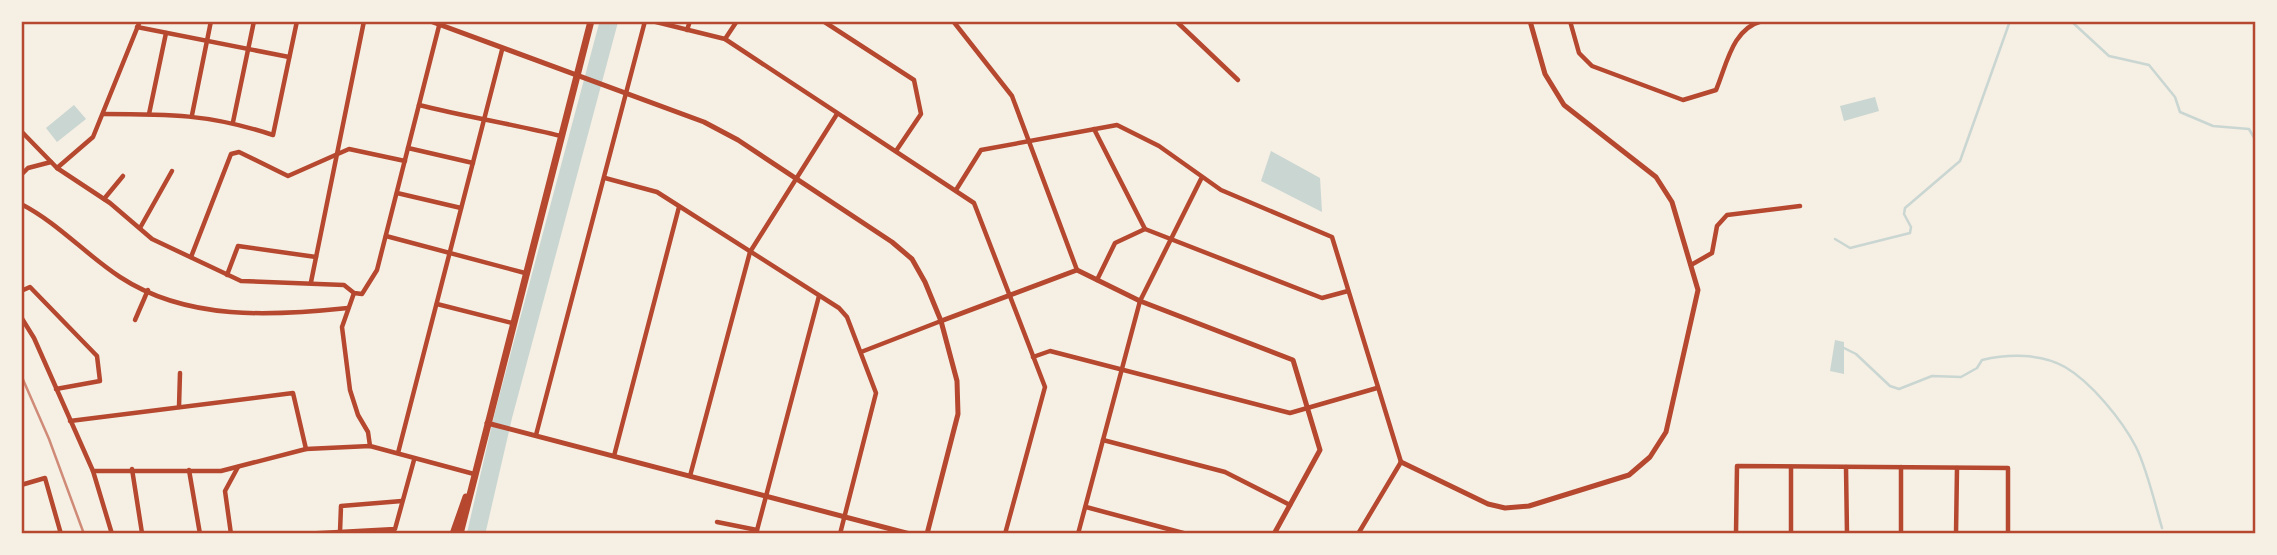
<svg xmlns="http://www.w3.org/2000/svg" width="2277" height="555" font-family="'Varela Round',sans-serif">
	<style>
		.water { fill: #c9d6d2 }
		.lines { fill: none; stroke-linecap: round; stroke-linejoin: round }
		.stream { stroke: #c9d6d2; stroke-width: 2.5 }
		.river { stroke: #c9d6d2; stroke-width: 18 }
		.minor { stroke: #b5482f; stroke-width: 4.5 }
		.tertiary { stroke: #b5482f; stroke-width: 5 }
		.primary { stroke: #b5482f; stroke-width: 7 }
		.rail { stroke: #cf8b77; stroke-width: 2.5 }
		.neatline { fill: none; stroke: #b5482f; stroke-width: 2.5 }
	</style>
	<rect width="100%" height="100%" fill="#f6efe4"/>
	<g class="water">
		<path d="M 1875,97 L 1879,111 L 1844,121 L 1840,106 Z"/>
		<path d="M 74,105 L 86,119 L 57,142 L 46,128 Z"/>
		<path d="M 1271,151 L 1320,178 L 1322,212 L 1261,181 Z"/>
		<path d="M 1835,340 L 1844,342 L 1844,374 L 1830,371 Z"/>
	</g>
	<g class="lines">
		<g class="stream">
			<path d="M 2071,21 L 2109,56 L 2149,65 L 2175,97 L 2180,112 L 2213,126 L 2249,129 L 2256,141"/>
			<path d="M 1835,239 L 1850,248 L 1910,233 L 1911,227 L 1904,214 L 1905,208 L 1960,161 L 2010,21"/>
			<path d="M 1844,348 L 1856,354 L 1890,386 L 1899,389 L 1932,376 L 1961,377 L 1977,368 L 1982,360 C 2008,354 2041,353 2065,367 C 2091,382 2122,420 2136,447 C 2147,469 2155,504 2162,528"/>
		</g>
		<path class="river" d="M 476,534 L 503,417 L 609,21"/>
		<g class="minor">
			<path d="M 652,21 L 725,39 L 974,203 L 1045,387 L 1005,534"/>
			<path d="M 823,21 L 914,80 L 921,114 L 896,151"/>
			<path d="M 953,21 L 1012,96 L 1077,270"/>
			<path d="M 1176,21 L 1238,80"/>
			<path d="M 1570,21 L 1579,53 L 1592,66 L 1683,100 L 1716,90 C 1727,64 1732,29 1762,21"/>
			<path d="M 137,27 L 289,57"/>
			<path d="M 687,30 L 690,21"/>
			<path d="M 725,39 L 737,21"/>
			<path d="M 419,105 C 466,117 513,124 561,136"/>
			<path d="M 103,114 C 168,114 210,114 273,135 L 297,21"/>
			<path d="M 149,114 L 166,33"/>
			<path d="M 192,115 L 211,21"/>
			<path d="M 233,122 L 254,21"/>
			<path d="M 1094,129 L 1145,229 L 1322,298 L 1348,291"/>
			<path d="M 21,131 L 57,168 L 110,203 L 152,239 L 241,281 L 344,285 L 354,293 L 362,294 L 377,270 L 439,26"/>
			<path d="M 408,148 L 473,163"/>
			<path d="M 57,168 L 93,137 L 140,21"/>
			<path d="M 21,175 L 28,168 L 51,162"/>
			<path d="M 605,178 L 657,192 L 839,308 L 847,317 L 876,393 L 840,534"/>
			<path d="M 956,190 L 981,150 L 1117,125 L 1159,146 L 1221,190 L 1332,237 L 1401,462 L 1358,534"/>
			<path d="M 397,193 L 461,208"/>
			<path d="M 104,199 L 123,176"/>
			<path d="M 21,204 C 58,223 85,254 120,277 C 187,321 272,316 348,308"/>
			<path d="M 140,228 L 172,171"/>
			<path d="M 386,236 L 525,273"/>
			<path d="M 191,257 L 231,154 L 239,152 L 288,176 L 349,149 L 405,161"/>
			<path d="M 1691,265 L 1712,253 L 1717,226 L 1727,215 L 1800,206"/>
			<path d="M 227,275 L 238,246 L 316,257"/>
			<path d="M 1097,280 L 1115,243 L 1145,229"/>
			<path d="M 311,282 L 364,21"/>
			<path d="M 21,291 L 30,287 L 97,356 L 100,381 L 56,389"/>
			<path d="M 354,293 L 342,327 L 350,390 L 358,415 L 368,432 L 370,446"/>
			<path d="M 437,304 L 512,323"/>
			<path d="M 21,317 L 34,338 L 93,471 L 221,471 L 306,449 L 370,446 L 474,474"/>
			<path d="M 135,320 L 148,290"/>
			<path d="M 861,352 L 941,321"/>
			<path d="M 1033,357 L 1050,351 L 1290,413 L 1377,388"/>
			<path d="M 179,407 L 180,373"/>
			<path d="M 70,421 L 293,393 L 306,449"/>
			<path d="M 536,435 L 645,21"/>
			<path d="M 1103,440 L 1225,472 L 1290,505"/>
			<path d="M 398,453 L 502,50"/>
			<path d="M 614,456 L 679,207"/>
			<path d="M 1791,467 L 1791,534"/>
			<path d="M 1846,467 L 1847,534"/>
			<path d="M 132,469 L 142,533"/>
			<path d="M 189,470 L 200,534"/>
			<path d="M 93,471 L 112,534"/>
			<path d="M 690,476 L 750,252 L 837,114"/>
			<path d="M 21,485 L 45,478 L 61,534"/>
			<path d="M 1086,507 L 1187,534"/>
			<path d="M 717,522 L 757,530"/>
			<path d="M 340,532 L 341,506 L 402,501"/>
			<path d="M 29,534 L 61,533"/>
			<path d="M 231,534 L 225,491 L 238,467"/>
			<path d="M 302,534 L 395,529 L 414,460"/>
			<path d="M 756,534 L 819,296"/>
			<path d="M 1078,534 L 1140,301 L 1201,179"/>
			<path d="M 1736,534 L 1737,466 L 2008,468 L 2008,534"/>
			<path d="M 1901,534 L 1901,467"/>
			<path d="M 1956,534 L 1957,468"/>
		</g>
		<g class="tertiary">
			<path d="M 430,21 L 704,122 L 738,140 L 892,242 L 912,259 L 925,282 L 941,321 L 957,381 L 958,414 L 927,534"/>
			<path d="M 941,321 L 1077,270 L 1140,301 L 1293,360 L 1320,450 L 1274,534"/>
			<path d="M 487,423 L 910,534"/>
			<path d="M 1401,462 L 1488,504 L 1505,508 L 1529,506 L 1629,475 L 1650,457 L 1666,432 L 1698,290 L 1672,202 L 1656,177 L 1564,105 L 1545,74 L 1530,21"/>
		</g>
		<g class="primary">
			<path d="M 453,534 L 466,497"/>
			<path d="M 460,534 L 591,21"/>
		</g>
		<path class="rail" d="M 21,375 L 49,439 L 84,534"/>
	</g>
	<rect width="2277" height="555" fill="none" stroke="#f6efe4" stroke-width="46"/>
	<rect x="23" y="23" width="2231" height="509" class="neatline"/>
</svg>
